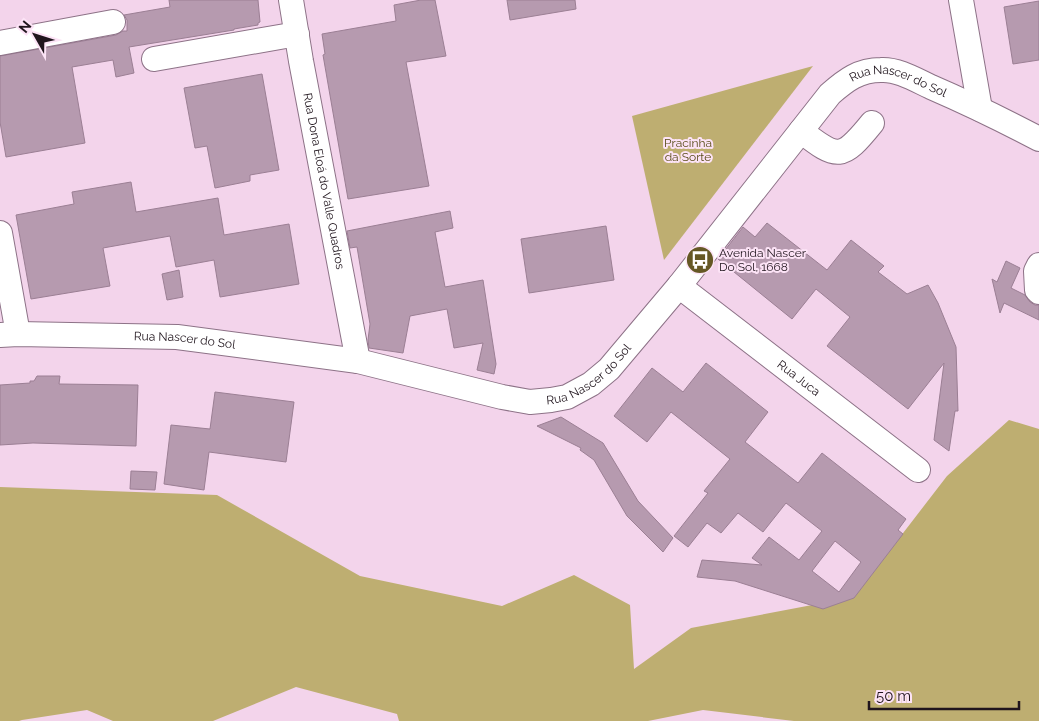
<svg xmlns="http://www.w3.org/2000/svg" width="1039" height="721" font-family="Raleway,sans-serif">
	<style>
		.green { fill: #beae71 }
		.building { fill: #b69aaf; stroke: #9b7f94; fill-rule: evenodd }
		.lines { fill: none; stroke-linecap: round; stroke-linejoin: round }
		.minor-casing { stroke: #8d7287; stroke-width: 26 }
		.minor { stroke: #fff; stroke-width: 24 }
		.labels { text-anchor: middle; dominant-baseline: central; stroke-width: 4; stroke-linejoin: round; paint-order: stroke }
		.street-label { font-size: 12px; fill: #20151d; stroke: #fce3f6 }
		.park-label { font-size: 12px; fill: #584b17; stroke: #fce3f6 }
		.poi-label { font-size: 12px; fill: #20151d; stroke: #fce3f6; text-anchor: start }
	</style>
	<rect width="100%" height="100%" fill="#f3d4eb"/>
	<g class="green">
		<path d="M 813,66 L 664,260 L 632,116 Z"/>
		<path d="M 1009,420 L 1039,429 L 1039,721 L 794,721 L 703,710 L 648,721 L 399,721 L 397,714 L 296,687 L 213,721 L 113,721 L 87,710 L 22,720 L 19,721 L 0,721 L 0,487 L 217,495 L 360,576 L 502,606 L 574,575 L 630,605 L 634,669 L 691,628 L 828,602 L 860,589 L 947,476 Z"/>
	</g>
	<g class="building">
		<path d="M 169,0 L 258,0 L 260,22 L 258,23 L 258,25 L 234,29 L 234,30 L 129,47 L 134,73 L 116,77 L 113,60 L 72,67 L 85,143 L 6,157 L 0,122 L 0,56 L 116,35 L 123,31 L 127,31 L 127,20 L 124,15 L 170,7 Z"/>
		<path d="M 421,0 L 435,0 L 446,56 L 406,62 L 429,186 L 348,199 L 323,55 L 325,54 L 322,34 L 396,21 L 394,5 Z"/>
		<path d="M 507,0 L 575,0 L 576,9 L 510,20 Z"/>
		<path d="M 1039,1 L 1039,60 L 1013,64 L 1004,7 Z"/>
		<path d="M 262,74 L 279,170 L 250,175 L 250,181 L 215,188 L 207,146 L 195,148 L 184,88 Z"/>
		<path d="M 131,182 L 136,212 L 218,198 L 224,235 L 289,224 L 299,284 L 220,297 L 214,260 L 176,267 L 170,236 L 103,248 L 110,286 L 31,299 L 16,215 L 74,204 L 72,192 Z"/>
		<path d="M 450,211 L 453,228 L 435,232 L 445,287 L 483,280 L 496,364 L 494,374 L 477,370 L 483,343 L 454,348 L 447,309 L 410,316 L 403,353 L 369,348 L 368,340 L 370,324 L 357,247 L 350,248 L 347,231 Z"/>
		<path d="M 767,223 L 827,270 L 851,240 L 884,266 L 878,272 L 907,294 L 928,285 L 938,303 L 956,347 L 958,411 L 955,411 L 949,451 L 934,440 L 944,363 L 908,409 L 827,346 L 850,317 L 816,289 L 792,319 L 718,259 L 743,227 L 755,237 Z"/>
		<path d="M 606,226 L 614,280 L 529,293 L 521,239 Z"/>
		<path d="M 1006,261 L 1020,268 L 1011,288 L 1025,295 L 1030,302 L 1035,305 L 1039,305 L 1039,320 L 1004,303 L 1000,313 L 992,279 L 997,282 Z"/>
		<path d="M 179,270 L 183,297 L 167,300 L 162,274 Z"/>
		<path d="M 706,363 L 768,412 L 745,442 L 798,483 L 822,453 L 906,519 L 898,530 L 903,534 L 854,598 L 823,609 L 735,581 L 697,577 L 702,560 L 762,565 L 752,558 L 769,537 L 799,560 L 822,531 L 786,503 L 763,532 L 738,513 L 721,533 L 707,523 L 688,547 L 674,536 L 708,493 L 704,491 L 730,459 L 671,412 L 647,442 L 614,416 L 652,368 L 683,392 ZM 835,541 L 861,562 L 839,592 L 812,571 Z"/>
		<path d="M 37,376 L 60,376 L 59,384 L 138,385 L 136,446 L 33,443 L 0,445 L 0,385 L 30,383 L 30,381 L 34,381 Z"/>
		<path d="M 215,392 L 294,402 L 286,462 L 209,452 L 204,490 L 164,484 L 171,425 L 210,429 Z"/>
		<path d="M 561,417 L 603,443 L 638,501 L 673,538 L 663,552 L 627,516 L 594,460 L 580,450 L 581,448 L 537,426 Z"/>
		<path d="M 131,471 L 157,472 L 155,490 L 130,489 Z"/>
	</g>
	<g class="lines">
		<defs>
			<g id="minor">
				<path id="s1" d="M 291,0 L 301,61 L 358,361"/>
				<path d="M 961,0 L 980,109"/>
				<path d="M 0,43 L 113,22"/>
				<path d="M 154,59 L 297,34"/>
				<path d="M 801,131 C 838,160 842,160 872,123"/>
				<path d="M 0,233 L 18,334"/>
				<path d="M 1039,265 L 1036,271 L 1037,290 L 1039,292"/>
				<path id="s2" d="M 679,286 L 918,470"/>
				<path id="s3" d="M 0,335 L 18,334 L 177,337 L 358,361 L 502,397 L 530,402 L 551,400 L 567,397 L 591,384 L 609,369 L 679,286 L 830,94 C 846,80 859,70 881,70 C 898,69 916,80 931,87 C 968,103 1003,120 1039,139"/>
			</g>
		</defs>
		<use href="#minor" class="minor-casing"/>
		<use href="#minor" class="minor"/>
	</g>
	<defs>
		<symbol id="bus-disc" viewBox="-11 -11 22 22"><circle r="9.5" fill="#655825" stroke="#fce3f6"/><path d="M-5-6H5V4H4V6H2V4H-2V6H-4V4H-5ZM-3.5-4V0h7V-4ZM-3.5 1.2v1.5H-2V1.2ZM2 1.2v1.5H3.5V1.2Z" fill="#fff"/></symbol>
	</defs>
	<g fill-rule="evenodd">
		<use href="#bus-disc" x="684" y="244" width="32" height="32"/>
	</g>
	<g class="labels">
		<g class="street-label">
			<text stroke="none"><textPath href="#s3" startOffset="1054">Rua Nascer do Sol</textPath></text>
			<text stroke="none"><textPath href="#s1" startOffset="184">Rua Dona Eloá do Valle Quadros</textPath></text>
			<text stroke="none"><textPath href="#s3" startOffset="185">Rua Nascer do Sol</textPath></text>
			<text stroke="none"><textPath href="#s3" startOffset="604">Rua Nascer do Sol</textPath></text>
			<text stroke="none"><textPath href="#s2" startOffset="151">Rua Juca</textPath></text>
		</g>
		<g class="park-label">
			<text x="688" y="143">Pracinha<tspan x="688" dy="14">da Sorte</tspan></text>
		</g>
		<g class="poi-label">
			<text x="719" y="253">Avenida Nascer<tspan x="719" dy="14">Do Sol, 1668</tspan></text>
		</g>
	</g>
	<g transform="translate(35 35) rotate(309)" stroke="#fce3f6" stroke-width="4" paint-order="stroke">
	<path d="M0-4L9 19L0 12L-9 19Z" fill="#20151d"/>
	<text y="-8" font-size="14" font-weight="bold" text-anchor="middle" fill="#20151d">N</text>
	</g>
	<path d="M869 701v8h150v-8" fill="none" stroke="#20151d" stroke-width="2.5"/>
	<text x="876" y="701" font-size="15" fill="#20151d" stroke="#fce3f6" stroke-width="4" paint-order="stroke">50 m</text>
</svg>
